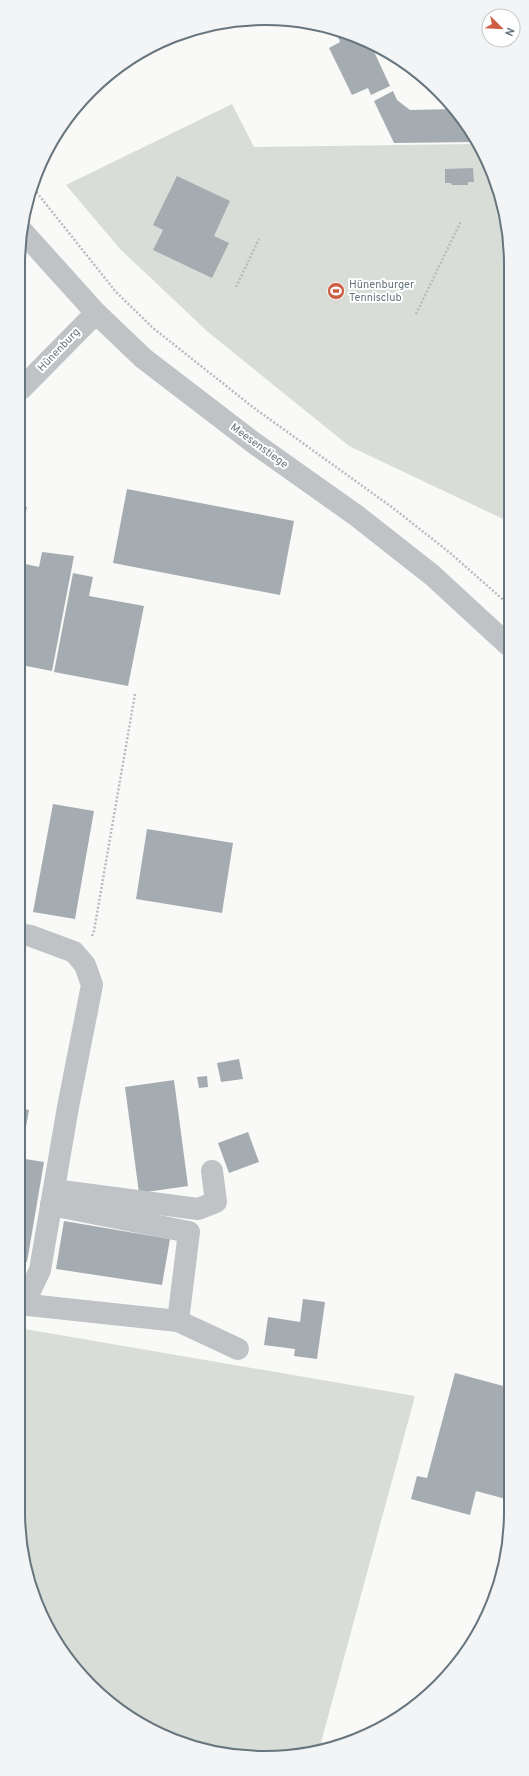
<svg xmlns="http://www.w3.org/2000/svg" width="529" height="1776" font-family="Overpass,sans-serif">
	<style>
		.green { fill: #d9ddd7 }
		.building { fill: #a4acb1 }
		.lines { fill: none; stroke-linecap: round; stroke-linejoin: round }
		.path { stroke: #b9bcbe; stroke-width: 2.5; stroke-dasharray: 2 2; stroke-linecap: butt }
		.minor { stroke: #bfc3c6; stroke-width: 22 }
		.labels { text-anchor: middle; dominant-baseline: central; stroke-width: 4; stroke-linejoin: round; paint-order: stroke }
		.poi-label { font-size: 11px; fill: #67757e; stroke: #fff; text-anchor: start }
		.street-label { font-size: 11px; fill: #67757e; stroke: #fff }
		.rim { fill: none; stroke: #67757e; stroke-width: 2 }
	</style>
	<rect width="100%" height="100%" fill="#f9f9f7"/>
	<g class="green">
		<path d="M 232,104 L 254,147 L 476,144 L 492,170 L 509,233 L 508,507 L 503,519 L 349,446 L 208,332 L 120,249 L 66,185 Z"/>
		<path d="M 19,1328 L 415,1396 L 319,1750 L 248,1757 L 155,1732 L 79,1674 L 37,1606 L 18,1512 Z"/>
	</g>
	<g class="building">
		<path d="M 310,23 L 312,23 L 322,26 L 316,29 L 312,27 Z"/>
		<path d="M 331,30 L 371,45 L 390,86 L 371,95 L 368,88 L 352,95 L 329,48 L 340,42 L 336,32 L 333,34 Z"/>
		<path d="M 393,91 L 397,100 L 410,110 L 454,109 L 475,142 L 394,143 L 374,101 Z"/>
		<path d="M 473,168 L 474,182 L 468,182 L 468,185 L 452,185 L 451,183 L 445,183 L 445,169 Z"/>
		<path d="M 177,176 L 230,201 L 214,236 L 229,243 L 212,278 L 153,250 L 163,230 L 153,225 Z"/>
		<path d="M 127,489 L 294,521 L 280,595 L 113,563 Z"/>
		<path d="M 22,506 L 27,507 L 22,532 Z"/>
		<path d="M 42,552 L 74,556 L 52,671 L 21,665 L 21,563 L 39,567 Z"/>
		<path d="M 73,573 L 93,577 L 89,596 L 144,606 L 128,686 L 54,672 Z"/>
		<path d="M 53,804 L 94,811 L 75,919 L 33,912 Z"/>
		<path d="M 147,829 L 233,843 L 222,913 L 136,899 Z"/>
		<path d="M 239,1059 L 243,1079 L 221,1082 L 217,1063 Z"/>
		<path d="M 207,1076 L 208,1087 L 199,1088 L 197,1077 Z"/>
		<path d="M 174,1080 L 188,1186 L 139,1193 L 125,1087 Z"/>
		<path d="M 19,1108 L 29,1110 L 25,1132 L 19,1131 Z"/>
		<path d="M 248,1132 L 259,1162 L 229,1173 L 218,1143 Z"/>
		<path d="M 19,1158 L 44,1162 L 27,1262 L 19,1261 Z"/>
		<path d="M 64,1221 L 170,1239 L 162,1285 L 56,1269 Z"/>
		<path d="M 303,1299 L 325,1302 L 317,1359 L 294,1356 L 295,1349 L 264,1345 L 268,1317 L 300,1322 Z"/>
		<path d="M 455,1373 L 507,1387 L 506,1499 L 476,1491 L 470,1515 L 411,1499 L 417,1476 L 427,1478 Z"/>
	</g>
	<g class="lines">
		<g class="path">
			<path d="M 34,189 L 116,292 L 153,328 L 254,408 L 393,508 L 449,552 L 508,604"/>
			<path d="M 236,287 L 259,239"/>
			<path d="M 416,314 L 461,221"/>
			<path d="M 92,936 L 94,931 L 135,694"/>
		</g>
		<g class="minor">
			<path d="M 23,232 L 96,313 L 143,358 L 254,443 L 357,516 L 432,575 L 508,645"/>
			<path d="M 22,388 L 96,313"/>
			<path d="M 54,1190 L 198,1209 L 216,1202 L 212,1171"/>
			<path d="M 51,1205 L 189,1232 L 178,1321"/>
			<path d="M 19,1304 L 30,1291 L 40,1270 L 68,1107 L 92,985 L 85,965 L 74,952 L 31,936 L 20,934"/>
			<path d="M 19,1304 L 178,1321 L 238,1349"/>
		</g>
	</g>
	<defs>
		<symbol id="stadium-disc" viewBox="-11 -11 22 22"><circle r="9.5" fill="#cd5e43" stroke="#fff"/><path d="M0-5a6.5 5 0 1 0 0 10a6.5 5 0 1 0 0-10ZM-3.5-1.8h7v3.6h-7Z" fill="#fff"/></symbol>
	</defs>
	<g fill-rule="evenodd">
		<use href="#stadium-disc" x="326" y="281" width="20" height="20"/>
	</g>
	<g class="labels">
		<g class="poi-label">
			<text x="349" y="285">Hünenburger<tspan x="349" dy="13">Tennisclub</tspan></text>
		</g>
		<g class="street-label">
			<text transform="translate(59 350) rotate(-46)">Hünenburg</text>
			<text transform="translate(259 446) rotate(36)">Meesenstiege</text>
		</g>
	</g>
	<path d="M0 0H529V1776H0ZM264 25H265A239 239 0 0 1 504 264V1512A239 239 0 0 1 265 1751H264A239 239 0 0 1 25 1512V264A239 239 0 0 1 264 25Z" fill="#f3f4f5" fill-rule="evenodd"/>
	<path class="rim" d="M264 25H265A239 239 0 0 1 504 264V1512A239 239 0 0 1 265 1751H264A239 239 0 0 1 25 1512V264A239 239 0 0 1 264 25Z"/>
	<g transform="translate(501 28) rotate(114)"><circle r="19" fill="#ffffff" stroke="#c2c8cb"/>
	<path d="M0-3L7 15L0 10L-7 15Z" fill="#cd5e43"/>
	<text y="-6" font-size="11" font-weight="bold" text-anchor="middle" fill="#67757e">N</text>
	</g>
</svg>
